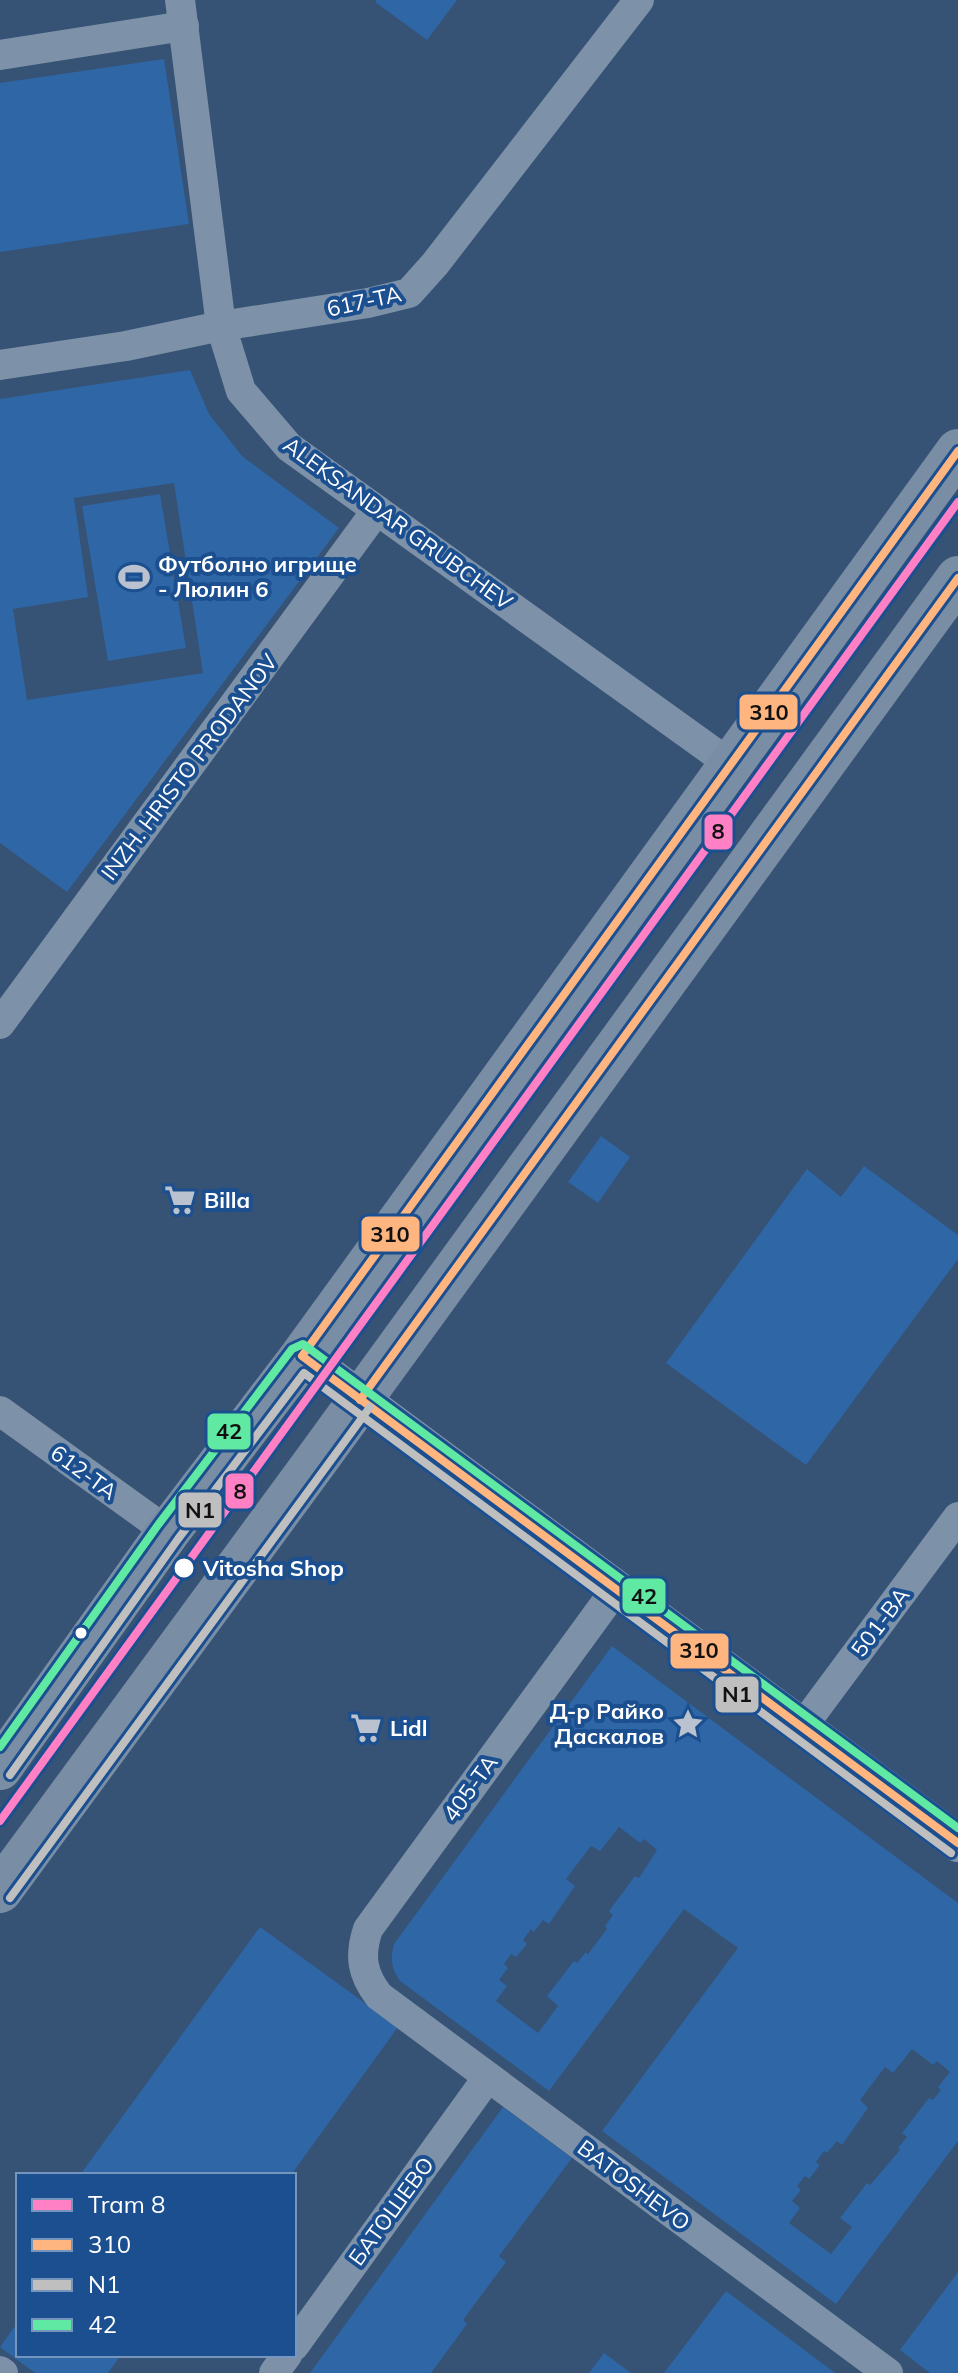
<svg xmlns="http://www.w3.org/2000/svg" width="958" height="2373" font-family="Mulish,sans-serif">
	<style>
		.green { fill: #2f66a5; fill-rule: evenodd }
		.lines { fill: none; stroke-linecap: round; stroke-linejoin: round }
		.minor { stroke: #7d92a8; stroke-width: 30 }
		.tertiary { stroke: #7d92a8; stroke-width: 38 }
		.secondary { stroke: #798da4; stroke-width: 44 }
		.bus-1-casing { stroke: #1b4f8f; stroke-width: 14 }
		.bus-2-casing { stroke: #1b4f8f; stroke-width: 14 }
		.bus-3-casing { stroke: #1b4f8f; stroke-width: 14 }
		.bus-1 { stroke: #ffb580; stroke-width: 8 }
		.bus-2 { stroke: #bfbfbf; stroke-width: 8 }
		.bus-3 { stroke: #60e9a3; stroke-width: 8 }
		.tram-1-casing { stroke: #1b4f8f; stroke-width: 14 }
		.tram-1 { stroke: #ff80c5; stroke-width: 8 }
		.stop-dot { fill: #fff; stroke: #1b4f8f; stroke-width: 3 }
		.labels { text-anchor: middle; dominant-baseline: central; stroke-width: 8; stroke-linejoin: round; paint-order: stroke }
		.street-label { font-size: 22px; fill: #fff; stroke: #1b4f8f }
		.poi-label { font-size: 22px; font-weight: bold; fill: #fff; stroke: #1b4f8f; text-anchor: start }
		.stop-label { font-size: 22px; font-weight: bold; fill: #fff; stroke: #1b4f8f; text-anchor: start }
		.line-badge { stroke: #1b4f8f; stroke-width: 3 }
		.pale-badge-label { font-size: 22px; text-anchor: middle; font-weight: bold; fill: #111 }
	</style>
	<rect width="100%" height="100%" fill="#365274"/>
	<g class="green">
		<path d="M 377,0 L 457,0 L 427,40 L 375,2 Z"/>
		<path d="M 164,59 L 189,224 L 0,252 L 0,83 Z"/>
		<path d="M 190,370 L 209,414 L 242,456 L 339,528 L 67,892 L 0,843 L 0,399 ZM 174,483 L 203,673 L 27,700 L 13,609 L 88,597 L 74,498 Z"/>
		<path d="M 160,494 L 186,648 L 108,661 L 82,506 Z"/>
		<path d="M 601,1136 L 630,1157 L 598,1203 L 568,1182 Z"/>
		<path d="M 864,1166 L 958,1235 L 958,1259 L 806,1465 L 666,1363 L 807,1169 L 841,1197 Z"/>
		<path d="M 612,1646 L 958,1903 L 958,2141 L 836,2304 L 602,2131 L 738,1948 L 684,1909 L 549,2091 L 400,1981 C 391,1968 390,1959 394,1944 ZM 619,1827 L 640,1843 L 644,1839 L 657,1850 L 639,1878 L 635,1876 L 609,1911 L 613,1915 L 605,1926 L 607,1929 L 588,1954 L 586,1952 L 577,1963 L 574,1961 L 547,1996 L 558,2006 L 538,2033 L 496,2001 L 507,1986 L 499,1980 L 508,1968 L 504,1964 L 511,1954 L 516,1957 L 527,1944 L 523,1940 L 531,1929 L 534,1932 L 543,1920 L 549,1924 L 575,1886 L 566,1879 L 591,1846 L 600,1851 ZM 912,2049 L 933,2065 L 937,2061 L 950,2072 L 938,2087 L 941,2090 L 933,2100 L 929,2098 L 902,2133 L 907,2137 L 898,2148 L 900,2150 L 870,2185 L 867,2183 L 840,2218 L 852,2227 L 831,2254 L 789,2223 L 800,2208 L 792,2201 L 801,2190 L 797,2186 L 805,2176 L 809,2179 L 820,2165 L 816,2162 L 824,2151 L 827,2153 L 837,2141 L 842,2145 L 868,2108 L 860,2100 L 885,2067 L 893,2073 Z"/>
		<path d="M 260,1927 L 398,2027 L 291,2175 L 80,2175 Z"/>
		<path d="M 503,2107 L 572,2158 L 499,2256 L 506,2262 L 463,2320 L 467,2324 L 431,2373 L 310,2373 Z"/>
		<path d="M 958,2272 L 958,2373 L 930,2373 L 900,2350 Z"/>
		<path d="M 726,2291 L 835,2373 L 664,2373 Z"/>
		<path d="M 18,2322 L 18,2355 L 121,2355 L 108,2373 L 35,2373 L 0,2347 Z"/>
		<path d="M 604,2353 L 631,2373 L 589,2373 Z"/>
	</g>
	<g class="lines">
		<g class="minor">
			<path d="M 180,0 L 221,326 L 241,391 L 289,447 L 730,764"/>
			<path d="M 0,55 L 184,26"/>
			<path d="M 0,365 L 126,346 L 221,326 L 368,303 L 409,293 L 435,264 L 639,0"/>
			<path d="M 0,1024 L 377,510"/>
			<path d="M 0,1411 L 168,1532"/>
			<path d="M 616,1589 L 368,1929 C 359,1956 362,1974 379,1996 L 888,2373"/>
			<path d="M 802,1727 L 958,1517"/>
			<path d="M 294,2346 L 488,2077"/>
			<path d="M 0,2371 L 3,2373"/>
			<path d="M 274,2373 L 287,2355"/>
		</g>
		<path class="tertiary" d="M 302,1356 L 958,1843"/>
		<g class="secondary">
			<path d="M 0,1768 L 168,1532 L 302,1356 L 958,451"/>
			<path d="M 0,1891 L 318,1458 L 958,578"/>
		</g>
		<defs>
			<g id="bus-1">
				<path d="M 958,451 L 302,1356 L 958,1843"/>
				<path d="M 360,1400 L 958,578"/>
			</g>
			<g id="bus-2">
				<path d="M 10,1775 L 178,1539 L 304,1373 L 951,1853"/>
				<path d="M 10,1898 L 370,1407"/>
			</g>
			<path id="bus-3" d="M 0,1747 L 158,1525 L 292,1349 L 303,1344 L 958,1828"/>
		</defs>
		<use href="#bus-1" class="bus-1-casing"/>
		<use href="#bus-2" class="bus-2-casing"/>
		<use href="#bus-3" class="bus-3-casing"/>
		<use href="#bus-1" class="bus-1"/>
		<use href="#bus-2" class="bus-2"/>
		<use href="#bus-3" class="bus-3"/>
		<defs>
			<path id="tram-1" d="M 0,1821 L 958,502"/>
		</defs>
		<use href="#tram-1" class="tram-1-casing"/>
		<use href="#tram-1" class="tram-1"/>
	</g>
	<defs>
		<symbol id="stadium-bare" viewBox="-9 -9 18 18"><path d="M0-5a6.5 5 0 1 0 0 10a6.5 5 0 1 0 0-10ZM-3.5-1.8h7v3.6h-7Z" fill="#b9c2ce" stroke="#1b4f8f" stroke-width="2.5" paint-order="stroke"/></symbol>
		<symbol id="supermarket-bare" viewBox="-9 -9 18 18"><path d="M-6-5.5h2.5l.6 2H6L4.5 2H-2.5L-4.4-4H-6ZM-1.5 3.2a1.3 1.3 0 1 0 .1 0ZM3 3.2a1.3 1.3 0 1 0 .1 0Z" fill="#b9c2ce" stroke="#1b4f8f" stroke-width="2.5" paint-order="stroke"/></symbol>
		<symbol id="sight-bare" viewBox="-9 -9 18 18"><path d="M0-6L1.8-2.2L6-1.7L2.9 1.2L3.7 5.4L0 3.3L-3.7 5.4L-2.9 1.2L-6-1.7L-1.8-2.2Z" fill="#b9c2ce" stroke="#1b4f8f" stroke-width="2.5" paint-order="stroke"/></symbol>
	</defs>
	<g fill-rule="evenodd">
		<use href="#stadium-bare" x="112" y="555" width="44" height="44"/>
		<use href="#supermarket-bare" x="158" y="1178" width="44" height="44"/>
		<use href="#sight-bare" x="666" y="1702" width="44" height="44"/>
		<use href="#supermarket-bare" x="344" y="1706" width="44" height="44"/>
	</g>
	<g class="stop-dot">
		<circle cx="184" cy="1568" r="11"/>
		<circle cx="81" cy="1633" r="7"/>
	</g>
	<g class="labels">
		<g class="street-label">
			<text transform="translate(364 301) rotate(-12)">617-ТА</text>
			<text transform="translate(398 523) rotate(36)">ALEKSANDAR GRUBCHEV</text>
			<text transform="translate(189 767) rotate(-53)">INZH. HRISTO PRODANOV</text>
			<text transform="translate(84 1472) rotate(36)">612-ТА</text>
			<text transform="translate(880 1622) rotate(-53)">501-ВА</text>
			<text transform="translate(470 1788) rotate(-54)">405-ТА</text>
			<text transform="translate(634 2185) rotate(37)">BATOSHEVO</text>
			<text transform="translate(391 2211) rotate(-54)">БАТОШЕВО</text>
		</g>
		<g class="poi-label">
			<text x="158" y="564">Футболно игрище<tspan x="158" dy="25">- Люлин 6</tspan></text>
			<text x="204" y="1200">Billa</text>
			<text x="664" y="1711" text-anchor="end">Д-р Райко<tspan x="664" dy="25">Даскалов</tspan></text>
			<text x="390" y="1728">Lidl</text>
		</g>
		<g class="stop-label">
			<text x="203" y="1568">Vitosha Shop</text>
		</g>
	</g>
	<g class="line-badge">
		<rect x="738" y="693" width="61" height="38" rx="8" fill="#ffb580"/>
		<rect x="703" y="813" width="31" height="38" rx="8" fill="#ff80c5"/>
		<rect x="360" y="1215" width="61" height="38" rx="8" fill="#ffb580"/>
		<rect x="206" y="1412" width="46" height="39" rx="8" fill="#60e9a3"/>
		<rect x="224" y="1472" width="31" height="38" rx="8" fill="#ff80c5"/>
		<rect x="177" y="1491" width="46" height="38" rx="8" fill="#bfbfbf"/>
		<rect x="621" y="1577" width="46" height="38" rx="8" fill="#60e9a3"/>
		<rect x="669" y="1632" width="61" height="38" rx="8" fill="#ffb580"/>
		<rect x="714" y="1675" width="46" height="39" rx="8" fill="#bfbfbf"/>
	</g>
	<g class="pale-badge-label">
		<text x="769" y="720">310</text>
		<text x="718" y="839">8</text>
		<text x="390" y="1242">310</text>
		<text x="229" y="1439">42</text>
		<text x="240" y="1499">8</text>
		<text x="200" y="1518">N1</text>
		<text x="644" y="1604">42</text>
		<text x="699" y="1658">310</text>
		<text x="737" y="1702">N1</text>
	</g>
	<rect x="16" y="2173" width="280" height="184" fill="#1b4f8f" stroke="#7695bc" stroke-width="2"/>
	<rect x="32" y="2199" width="40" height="12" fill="#ff80c5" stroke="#7695bc" stroke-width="2"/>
	<text x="88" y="2213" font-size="24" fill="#ffffff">Tram 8</text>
	<rect x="32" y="2239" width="40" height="12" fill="#ffb580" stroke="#7695bc" stroke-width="2"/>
	<text x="88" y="2253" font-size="24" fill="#ffffff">310</text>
	<rect x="32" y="2279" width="40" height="12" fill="#bfbfbf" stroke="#7695bc" stroke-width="2"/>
	<text x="88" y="2293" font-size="24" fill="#ffffff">N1</text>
	<rect x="32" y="2319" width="40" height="12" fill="#60e9a3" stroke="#7695bc" stroke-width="2"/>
	<text x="88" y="2333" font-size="24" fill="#ffffff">42</text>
</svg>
